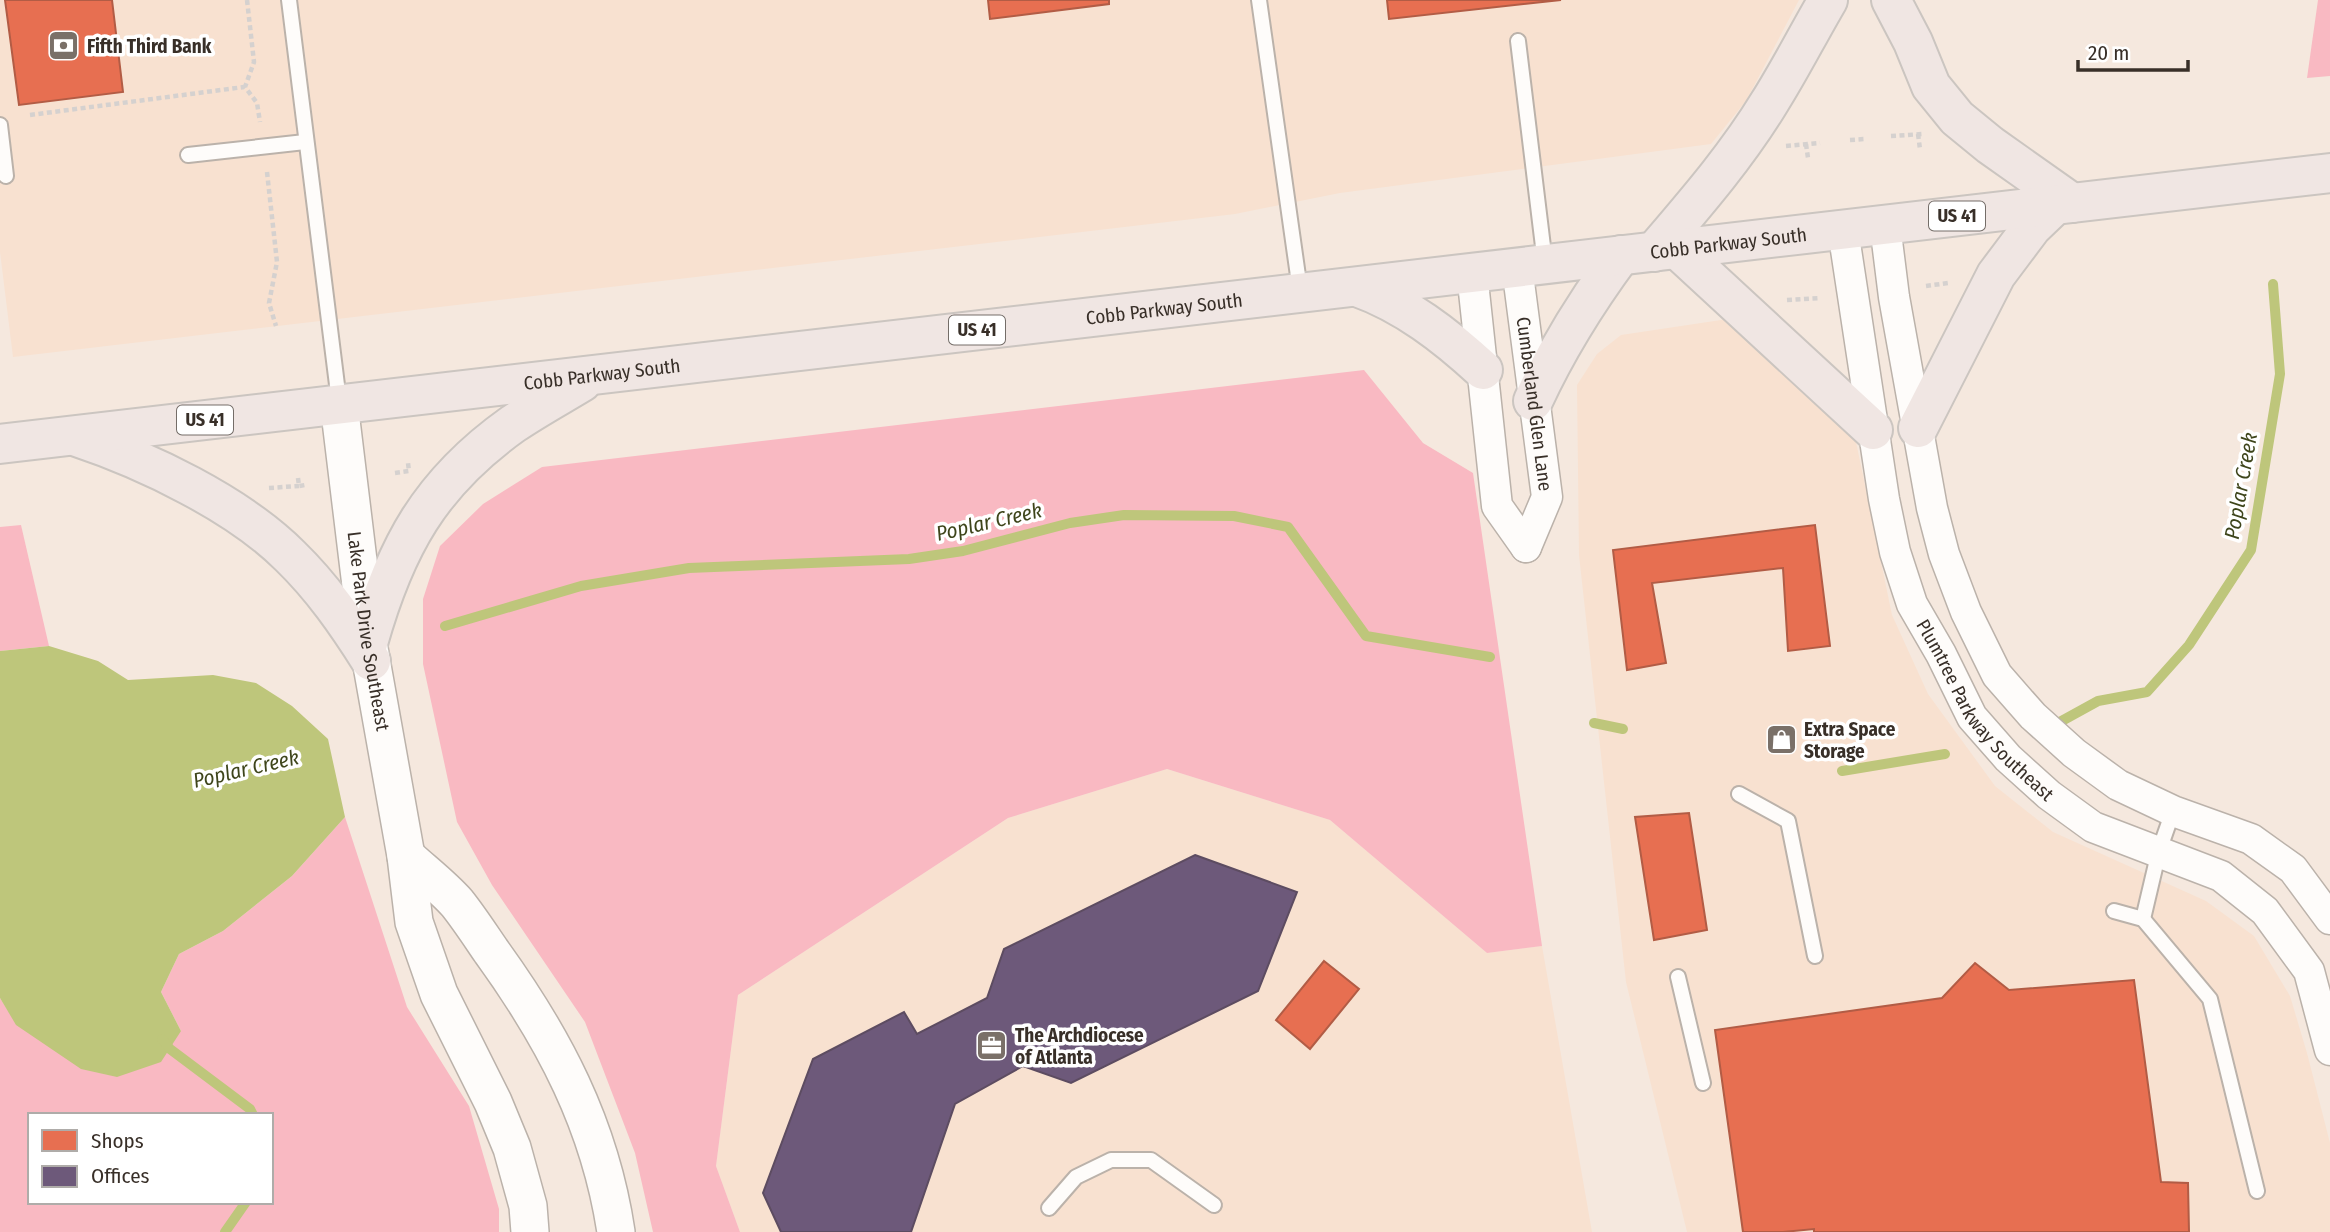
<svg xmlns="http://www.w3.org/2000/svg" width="2330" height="1232" font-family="'Fira Sans Condensed',sans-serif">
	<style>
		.built { fill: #f8e1d0 }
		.forest { fill: #f9b9c2; fill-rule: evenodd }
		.water { fill: #bec67b }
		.shops { fill: #e76f51; stroke: #b25c45; stroke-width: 2 }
		.offices { fill: #6d597a; stroke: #5d4c61; stroke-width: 2 }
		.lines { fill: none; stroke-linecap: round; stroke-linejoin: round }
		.stream { stroke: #bec67b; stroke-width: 10 }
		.service-casing { stroke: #bbb2aa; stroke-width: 18 }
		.minor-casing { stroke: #bbb2aa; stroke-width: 33 }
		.tertiary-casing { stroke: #bbb2aa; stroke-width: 40 }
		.primary-casing { stroke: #cbc5c0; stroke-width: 42 }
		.path { stroke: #d5d1cf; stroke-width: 4.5; stroke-dasharray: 5 3.5; stroke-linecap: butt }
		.service { stroke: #fefcfa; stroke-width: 14 }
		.minor { stroke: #fefcfa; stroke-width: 30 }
		.tertiary { stroke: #fefcfa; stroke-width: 37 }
		.primary { stroke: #f0e6e3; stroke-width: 38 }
		.labels { text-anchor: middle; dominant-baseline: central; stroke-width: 7; stroke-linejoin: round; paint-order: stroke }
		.shield { fill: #fff; stroke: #746d68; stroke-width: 2 }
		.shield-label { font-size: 18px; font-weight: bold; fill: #382f28 }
		.poi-label { font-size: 19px; font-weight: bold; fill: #382f28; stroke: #fff; text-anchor: start }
		.street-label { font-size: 19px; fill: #382f28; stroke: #fff }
		.water-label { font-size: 21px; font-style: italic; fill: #3e451b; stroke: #fff }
	</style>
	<rect width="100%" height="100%" fill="#f5e8de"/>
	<g class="built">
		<path d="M 0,0 L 1799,0 L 1746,101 L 1711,144 L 1340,193 L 1235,214 L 13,357 L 0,252 Z"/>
		<path d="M 1741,317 L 1855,437 L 1892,615 L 1928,694 L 1995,786 L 2053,832 L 2206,901 L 2254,936 L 2290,996 L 2307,1053 L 2330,1143 L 2330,1232 L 1687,1232 L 1626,982 L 1579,555 L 1577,385 L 1597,354 L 1621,335 Z"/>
		<path d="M 1167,769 L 1330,820 L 1487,953 L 1542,946 L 1592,1232 L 740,1232 L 716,1166 L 738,995 L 1008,818 Z"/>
	</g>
	<g class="forest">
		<path d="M 2318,0 L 2330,0 L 2330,76 L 2307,78 Z"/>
		<path d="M 1364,370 L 1423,443 L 1473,473 L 1542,946 L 1487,953 L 1330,820 L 1167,769 L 1008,818 L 738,995 L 716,1166 L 740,1232 L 653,1232 L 635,1153 L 585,1022 L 492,885 L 457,822 L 423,664 L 423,599 L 440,546 L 483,504 L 542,467 Z"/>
		<path d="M 21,525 L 49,646 L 0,651 L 0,527 Z"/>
		<path d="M 345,817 L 407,1007 L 469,1106 L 499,1209 L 499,1232 L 0,1232 L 0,998 L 17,1025 L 181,1031 L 161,992 L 179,954 L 223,931 L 292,876 ZM 30,1115 L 271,1115 L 271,1202 L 30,1202 Z"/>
	</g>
	<path class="water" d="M 49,646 L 98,661 L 128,680 L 213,675 L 256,683 L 292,706 L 328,739 L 345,817 L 292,876 L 223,931 L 179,954 L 161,992 L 181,1031 L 161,1062 L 117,1077 L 81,1069 L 16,1025 L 0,998 L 0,651 Z"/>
	<g class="shops">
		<path d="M 5,0 L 112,0 L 123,92 L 19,105 Z"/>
		<path d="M 988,0 L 1109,0 L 1109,4 L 990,19 Z"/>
		<path d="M 1387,0 L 1561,0 L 1389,19 Z"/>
		<path d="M 1815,525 L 1830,646 L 1788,651 L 1783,568 L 1652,583 L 1666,663 L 1627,670 L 1613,550 Z"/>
		<path d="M 1689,813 L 1707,930 L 1654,940 L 1635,817 Z"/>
		<path d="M 1324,961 L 1359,989 L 1310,1049 L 1276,1020 Z"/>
		<path d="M 1975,963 L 2009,990 L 2134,980 L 2161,1182 L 2188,1183 L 2189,1232 L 1814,1232 L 1814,1229 L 1783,1232 L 1743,1232 L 1715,1030 L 1942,998 Z"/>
	</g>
	<path class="offices" d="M 1195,855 L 1297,892 L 1258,991 L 1071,1083 L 1023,1066 L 955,1104 L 911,1232 L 781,1232 L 763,1193 L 813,1059 L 904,1012 L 917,1034 L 987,998 L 1004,949 Z"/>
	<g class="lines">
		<g class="stream">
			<path d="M 445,626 L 581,586 L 689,568 L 909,559 L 963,551 L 1070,523 L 1124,515 L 1234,516 L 1288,527 L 1366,636 L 1490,657"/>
			<path d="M 1594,723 L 1623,729"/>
			<path d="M 2058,723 L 2098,701 L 2147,692 L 2189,645 L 2251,550 L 2280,374 L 2273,284"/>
			<path d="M 1842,771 L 1945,754"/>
			<path d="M 162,1039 L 170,1049 L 250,1109 L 253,1115"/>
			<path d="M 225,1232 L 246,1202"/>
		</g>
		<defs>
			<g id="service">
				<path d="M 289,0 L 339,401"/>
				<path d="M 1259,0 L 1300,290"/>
				<path d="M 1518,41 L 1545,263"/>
				<path d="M 0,125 L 6,176"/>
				<path d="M 188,155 L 305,142"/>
				<path d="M 1739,794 L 1788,821 L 1815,956"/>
				<path d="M 2114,911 L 2143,919 L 2210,999 L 2257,1191"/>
				<path d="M 2143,919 L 2159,851 L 2173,811"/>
				<path d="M 1678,977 L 1703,1083"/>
				<path d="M 1049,1208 L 1076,1177 L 1111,1160 L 1151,1160 L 1214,1205"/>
			</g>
			<g id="minor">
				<path d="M 1885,225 L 1894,297 L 1932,508 L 1944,554 L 1966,612 L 1997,675 L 2033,716 L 2074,753 L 2118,785 L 2173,811 L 2251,839 L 2293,869 L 2330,919"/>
				<path id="s1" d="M 1843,230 L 1884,499 L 1895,552 L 1912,604 L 1941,654 L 1972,717 L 2008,758 L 2049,795 L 2093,827 L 2221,876 L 2265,911 L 2309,971 L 2330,1050"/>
				<path id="s2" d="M 1517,267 L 1547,497 L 1526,547"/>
				<path d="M 1472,273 L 1497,506 L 1526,547"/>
			</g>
			<g id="tertiary">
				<path id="s3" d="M 339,404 L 368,643 L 406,856 L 414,922 L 439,994 L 493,1102 L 512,1148 L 528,1206 L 530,1232"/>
				<path d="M 406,856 C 422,871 442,886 457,903 C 469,918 480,935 491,951 C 554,1038 600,1125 616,1232"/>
			</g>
			<g id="primary">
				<path d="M 1891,0 L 1913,42 L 1931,86 L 1957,118 L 1990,145 L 2072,203"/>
				<path d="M 1677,249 L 1873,430"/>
				<path d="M 1654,252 C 1695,204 1736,157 1769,103 C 1790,70 1808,34 1828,0"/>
				<path d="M 1357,287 C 1405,304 1446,336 1483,370"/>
				<path d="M 1533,401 C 1557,349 1587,301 1621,255"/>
				<path d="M 1918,428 L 1996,275 L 2032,227 L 2055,205"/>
				<path d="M 77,437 C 146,460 238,504 290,556 C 322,587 347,623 371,661"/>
				<path id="s4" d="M 0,444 L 2330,173"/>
				<path d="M 368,643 C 395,547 430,483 513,424 C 535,409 559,396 582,382"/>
			</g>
		</defs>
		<use href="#service" class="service-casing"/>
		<use href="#minor" class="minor-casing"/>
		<use href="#tertiary" class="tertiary-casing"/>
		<use href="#primary" class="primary-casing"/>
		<g class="path">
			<path d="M 247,0 L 254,62 L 245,87 L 257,103 L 260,122"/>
			<path d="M 30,115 L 244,87"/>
			<path d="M 1918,134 L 1920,149"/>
			<path d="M 1891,136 L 1923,134"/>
			<path d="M 1850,140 L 1865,139"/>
			<path d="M 1806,144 L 1808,158"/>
			<path d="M 1786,146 L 1820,143"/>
			<path d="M 267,172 L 277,262 L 269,303 L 276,326"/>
			<path d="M 1926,286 L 1948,283"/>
			<path d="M 1787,300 L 1820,298"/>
			<path d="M 395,473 L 409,471 L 408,463"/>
			<path d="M 298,478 L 299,486 L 305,485"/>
			<path d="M 269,488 L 299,486"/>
		</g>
		<use href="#service" class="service"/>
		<use href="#minor" class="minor"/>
		<use href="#tertiary" class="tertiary"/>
		<use href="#primary" class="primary"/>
	</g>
	<defs>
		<symbol id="bank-square" viewBox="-11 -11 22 22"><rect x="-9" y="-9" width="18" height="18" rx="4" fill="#7a7068" stroke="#fff"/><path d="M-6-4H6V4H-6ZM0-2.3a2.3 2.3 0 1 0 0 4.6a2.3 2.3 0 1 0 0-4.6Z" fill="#fff"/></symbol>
		<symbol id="shop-square" viewBox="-11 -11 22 22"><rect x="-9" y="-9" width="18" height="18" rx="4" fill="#7a7068" stroke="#fff"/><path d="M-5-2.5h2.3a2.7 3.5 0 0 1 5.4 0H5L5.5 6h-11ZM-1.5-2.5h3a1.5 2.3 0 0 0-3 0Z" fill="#fff"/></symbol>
		<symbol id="office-square" viewBox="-11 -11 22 22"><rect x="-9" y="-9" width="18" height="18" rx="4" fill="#7a7068" stroke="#fff"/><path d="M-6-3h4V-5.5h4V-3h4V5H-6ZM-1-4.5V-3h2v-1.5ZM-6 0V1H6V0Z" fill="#fff"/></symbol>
	</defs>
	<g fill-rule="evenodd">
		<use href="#bank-square" x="46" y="28" width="35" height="35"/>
		<use href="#shop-square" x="1764" y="722" width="35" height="35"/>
		<use href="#office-square" x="974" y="1028" width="35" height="35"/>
	</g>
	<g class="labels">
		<g class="shield">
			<rect x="1929" y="201.5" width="56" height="29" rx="5"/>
			<rect x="949" y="315.5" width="56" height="29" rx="5"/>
			<rect x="177" y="405.5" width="56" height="29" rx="5"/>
		</g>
		<g class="shield-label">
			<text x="1957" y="216">US 41</text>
			<text x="977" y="330">US 41</text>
			<text x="205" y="420">US 41</text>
		</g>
		<g class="poi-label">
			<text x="87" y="46">Fifth Third Bank</text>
			<text x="1804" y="729">Extra Space<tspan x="1804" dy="22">Storage</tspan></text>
			<text x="1015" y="1035">The Archdiocese<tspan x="1015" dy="22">of Atlanta</tspan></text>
		</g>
		<g class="street-label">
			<text stroke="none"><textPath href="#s4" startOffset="1740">Cobb Parkway South</textPath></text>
			<text stroke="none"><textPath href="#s4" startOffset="1172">Cobb Parkway South</textPath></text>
			<text stroke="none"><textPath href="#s4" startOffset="606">Cobb Parkway South</textPath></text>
			<text stroke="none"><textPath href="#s2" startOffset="138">Cumberland Glen Lane</textPath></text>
			<text stroke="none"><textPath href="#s3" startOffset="229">Lake Park Drive Southeast</textPath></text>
			<text stroke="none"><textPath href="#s1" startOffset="511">Plumtree Parkway Southeast</textPath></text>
		</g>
		<g class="water-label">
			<text transform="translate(2241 486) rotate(-80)">Poplar Creek</text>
			<text transform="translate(989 522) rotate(-13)">Poplar Creek</text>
			<text transform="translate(246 769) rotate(-13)">Poplar Creek</text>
		</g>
	</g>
	<rect x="28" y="1113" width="245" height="91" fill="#ffffff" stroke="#afaca9" stroke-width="2"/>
	<rect x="42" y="1130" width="35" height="21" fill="#e76f51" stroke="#afaca9" stroke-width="2"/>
	<text x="91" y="1148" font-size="21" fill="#382f28">Shops</text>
	<rect x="42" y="1166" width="35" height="21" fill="#6d597a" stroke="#afaca9" stroke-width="2"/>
	<text x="91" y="1183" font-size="21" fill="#382f28">Offices</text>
	<path d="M2078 60v10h110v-10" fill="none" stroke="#382f28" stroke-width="3.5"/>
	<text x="2088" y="60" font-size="21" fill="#382f28" stroke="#ffffff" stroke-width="5" paint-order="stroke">20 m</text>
</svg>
